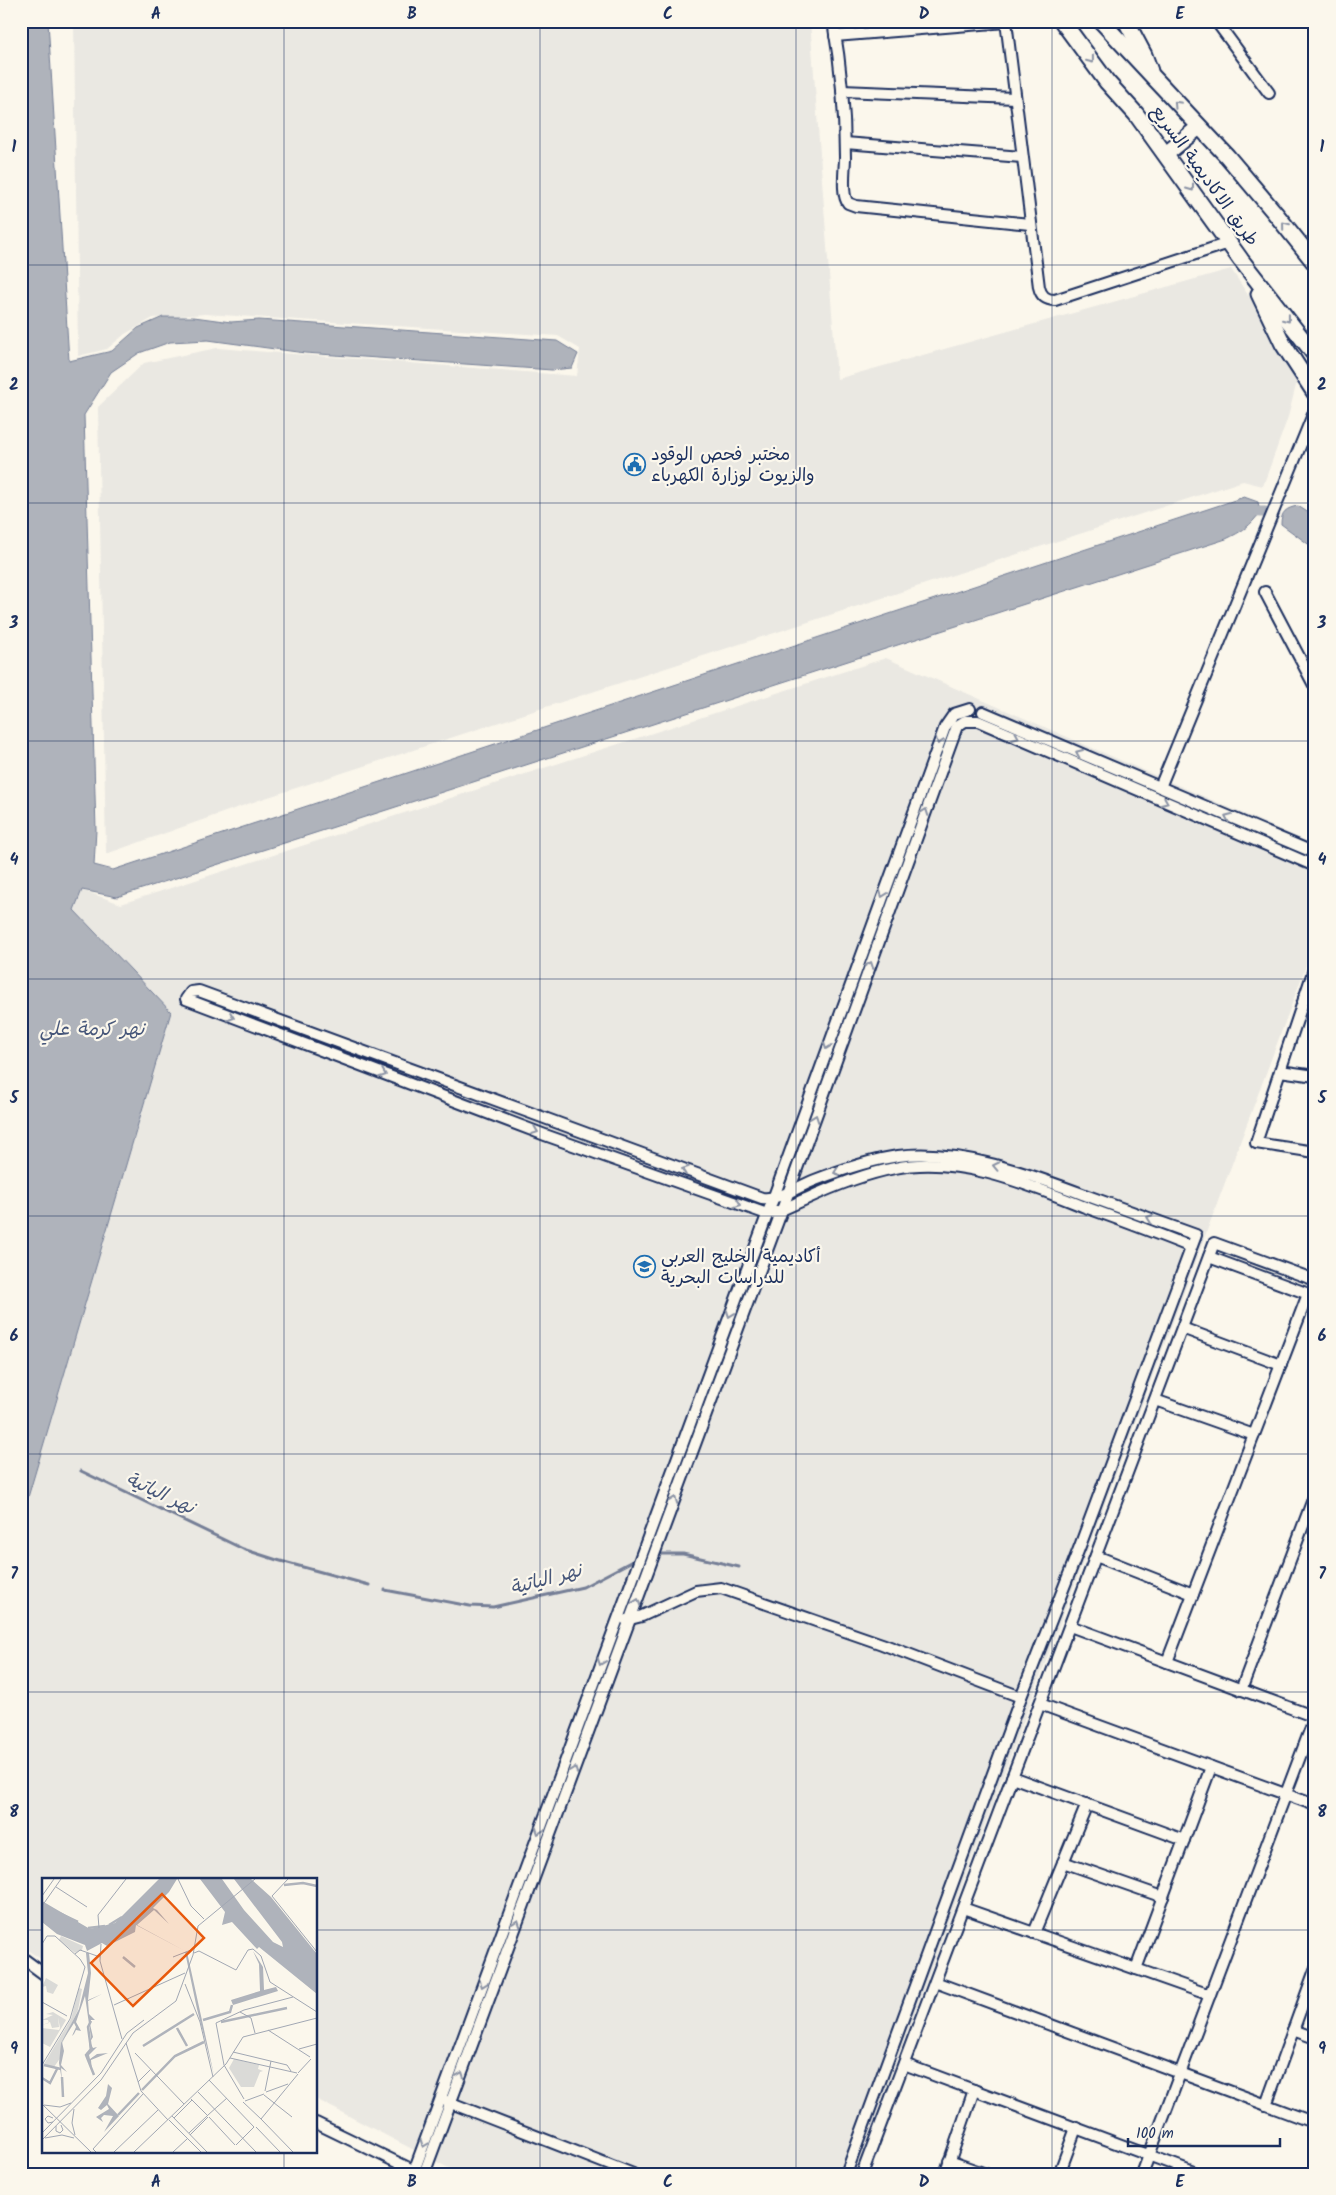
<svg xmlns="http://www.w3.org/2000/svg" width="1336" height="2195" font-family="Kalam,'Playpen Sans Arabic',sans-serif">
	<style>
		.built { fill: #eae8e2 }
		.water { fill: #afb3bb; stroke: #747e96 }
		.lines { fill: none; stroke-linecap: round; stroke-linejoin: round }
		.stream { stroke: #747e96; stroke-width: 3 }
		.canal { stroke: #afb3bb; stroke-width: 11 }
		.minor-casing { stroke: #1b2f5e; stroke-width: 14 }
		.highway-casing { stroke: #1b2f5e; stroke-width: 19 }
		.minor { stroke: #fbf7ec; stroke-width: 10 }
		.highway { stroke: #fbf7ec; stroke-width: 15 }
		.oneway { stroke: #8b93a5 }
		.grid { fill: none; stroke: #1b2f5e; stroke-width: 1; stroke-opacity: 0.55 }
		.labels { text-anchor: middle; dominant-baseline: central; stroke-width: 4.5; stroke-linejoin: round; paint-order: stroke }
		.street-label { font-size: 18px; fill: #1b2f5e; stroke: #fbf7ec }
		.poi-label { font-size: 18px; fill: #1b2f5e; stroke: #fbf7ec; text-anchor: start }
		.water-label { font-size: 19px; font-style: italic; fill: #47577a; stroke: #fbf7ec }
		.inset-river { fill: none; stroke: #afb3bb; stroke-width: 2.5 }
		.inset-road { fill: none; stroke: #a1a7b3; stroke-width: 1 }
		.view { fill: #e8590c; fill-opacity: 0.15; stroke: #e8590c; stroke-width: 2.5 }
		.inset-edge { fill: none; stroke: #1b2f5e; stroke-width: 2.5 }
		.neatline { fill: none; stroke: #1b2f5e; stroke-width: 2 }
		.grid-label { font-size: 16px; text-anchor: middle; font-weight: bold; fill: #1b2f5e }
	</style>
	<rect width="100%" height="100%" fill="#fbf7ec"/>
	<filter id="ink" filterUnits="userSpaceOnUse"><feTurbulence type="fractalNoise" baseFrequency=".02" numOctaves="2"/><feDisplacementMap in="SourceGraphic" scale="10" xChannelSelector="R" yChannelSelector="G"/><feConvolveMatrix kernelMatrix="1 2 1 2 8 2 1 2 1" color-interpolation-filters="sRGB"/></filter>
	<g filter="url(#ink)">
		<g class="built">
			<path d="M 74,21 L 810,21 L 837,379 L 1231,269 L 1299,373 L 1288,417 L 1263,486 L 1243,481 L 259,800 L 106,854 L 98,407 L 144,363 L 217,348 L 577,376 L 580,349 L 558,336 L 205,314 L 153,318 L 125,334 L 107,349 L 78,356 Z"/>
			<path d="M 886,658 L 1315,845 L 1315,942 L 854,2174 L 460,2174 L 316,2099 L 316,1879 L 44,1879 L 44,1961 L 21,1946 L 21,1521 L 171,1012 L 74,910 L 82,890 L 121,904 Z"/>
		</g>
		<g class="water">
			<path d="M 21,21 L 48,21 L 69,361 L 112,351 L 138,328 L 163,317 L 194,317 L 231,322 L 259,320 L 557,341 L 578,354 L 572,368 L 552,370 L 305,353 L 208,340 L 170,342 L 139,353 L 111,372 L 84,415 L 96,830 L 94,865 L 113,870 L 1244,497 L 1258,502 L 1260,512 C 1251,526 1241,532 1226,539 L 117,897 L 82,890 L 74,910 L 171,1012 L 21,1521 Z"/>
			<path d="M 1298,506 L 1315,517 L 1315,549 L 1281,524 C 1281,512 1286,508 1298,506 Z"/>
		</g>
		<g class="lines">
			<g class="stream">
				<path d="M 81,1471 L 243,1549 L 277,1560 L 369,1585"/>
				<path d="M 657,1554 L 683,1554 L 739,1567"/>
				<path d="M 385,1590 L 470,1606 L 493,1607 L 583,1587 L 636,1559"/>
			</g>
			<path class="canal" d="M 1260,512 L 1265,512"/>
			<defs>
				<g id="minor">
					<path d="M 833,21 C 841,66 845,112 845,157 C 845,168 841,195 848,203 L 856,206 L 1030,224"/>
					<path d="M 1006,21 L 1039,287 C 1041,296 1046,300 1055,300 L 1229,243"/>
					<path d="M 1216,21 L 1269,93"/>
					<path d="M 835,36 L 1006,22"/>
					<path d="M 842,91 L 1015,98"/>
					<path d="M 845,143 L 1022,157"/>
					<path d="M 1265,592 L 1315,687"/>
					<path d="M 983,712 L 1315,853"/>
					<path d="M 1160,787 L 1315,410"/>
					<path d="M 1315,966 L 1256,1143 L 1315,1152"/>
					<path d="M 1304,998 L 1315,1000"/>
					<path d="M 1280,1071 L 1315,1076"/>
					<path d="M 1209,1257 L 1314,1296"/>
					<path d="M 1182,1328 L 1281,1365"/>
					<path d="M 1155,1400 L 1254,1435"/>
					<path d="M 1096,1556 L 1193,1594"/>
					<path d="M 626,1620 L 642,1616 L 696,1591 L 721,1588 L 882,1644 L 1021,1697"/>
					<path d="M 1070,1626 L 1315,1717 L 1142,2174"/>
					<path d="M 1167,1662 L 1308,1294"/>
					<path d="M 1241,1690 L 1315,1494"/>
					<path d="M 1040,1704 L 1315,1805"/>
					<path d="M 1012,1777 L 1184,1840"/>
					<path d="M 1063,1862 L 1163,1897"/>
					<path d="M 963,1908 L 1210,1995"/>
					<path d="M 1034,1933 L 1087,1804"/>
					<path d="M 21,1957 L 44,1974"/>
					<path d="M 1136,1969 L 1211,1767"/>
					<path d="M 935,1982 L 1315,2123"/>
					<path d="M 1293,2030 L 1315,2038"/>
					<path d="M 904,2064 L 1199,2174"/>
					<path d="M 446,2101 L 633,2174"/>
					<path d="M 1266,2105 L 1315,1970"/>
					<path d="M 316,2123 L 419,2173"/>
					<path d="M 949,2161 L 986,2174"/>
					<path d="M 414,2171 L 773,1199 L 945,727 L 954,714 L 970,709"/>
					<path d="M 424,2174 L 782,1210 L 957,726 L 965,721 L 978,721 L 1315,866"/>
					<path d="M 846,2174 L 1021,1697 L 1080,1546 L 1196,1235 C 1159,1222 1122,1208 1085,1195 C 1029,1174 960,1148 898,1156 C 870,1160 841,1170 815,1180 C 797,1187 781,1200 762,1198 L 199,991 L 191,992 L 186,999 L 545,1135 L 767,1214 C 781,1212 793,1204 806,1199 C 834,1186 864,1174 895,1168 C 959,1155 1027,1184 1085,1207 C 1121,1220 1156,1233 1191,1247"/>
					<path d="M 862,2174 L 1214,1243 L 1315,1280"/>
					<path d="M 945,2174 L 974,2090"/>
					<path d="M 1059,2174 L 1076,2128"/>
				</g>
				<g id="highway">
					<path d="M 1062,21 L 1107,82 L 1136,114 L 1241,260 L 1315,355"/>
					<path d="M 1101,21 L 1227,156 L 1275,213 L 1315,263"/>
					<path d="M 1126,21 L 1144,55 L 1150,71"/>
					<path d="M 1166,154 L 1199,127"/>
					<path d="M 1259,294 L 1283,344 L 1315,393"/>
				</g>
			</defs>
			<use href="#minor" class="minor-casing"/>
			<use href="#highway" class="highway-casing"/>
			<use href="#minor" class="minor"/>
			<use href="#highway" class="highway"/>
		</g>
		<defs><path id="oneway-chevron" d="M-2-3.5L2.5 0L-2 3.5" fill="none" stroke-width="1.6" stroke-linecap="round" stroke-linejoin="round" transform="scale(1.25)"/></defs>
		<g class="oneway">
			<use href="#oneway-chevron" transform="translate(1091 60) rotate(52)"/>
			<use href="#oneway-chevron" transform="translate(1177 104) rotate(-133)"/>
			<use href="#oneway-chevron" transform="translate(1191 188) rotate(54)"/>
			<use href="#oneway-chevron" transform="translate(1285 225) rotate(-129)"/>
			<use href="#oneway-chevron" transform="translate(1287 319) rotate(52)"/>
			<use href="#oneway-chevron" transform="translate(1016 737) rotate(23)"/>
			<use href="#oneway-chevron" transform="translate(939 741) rotate(110)"/>
			<use href="#oneway-chevron" transform="translate(1079 753) rotate(-157)"/>
			<use href="#oneway-chevron" transform="translate(1165 802) rotate(23)"/>
			<use href="#oneway-chevron" transform="translate(925 812) rotate(-70)"/>
			<use href="#oneway-chevron" transform="translate(1228 817) rotate(-157)"/>
			<use href="#oneway-chevron" transform="translate(883 894) rotate(110)"/>
			<use href="#oneway-chevron" transform="translate(870 965) rotate(-70)"/>
			<use href="#oneway-chevron" transform="translate(231 1017) rotate(21)"/>
			<use href="#oneway-chevron" transform="translate(827 1046) rotate(110)"/>
			<use href="#oneway-chevron" transform="translate(383 1074) rotate(21)"/>
			<use href="#oneway-chevron" transform="translate(815 1118) rotate(-70)"/>
			<use href="#oneway-chevron" transform="translate(535 1131) rotate(21)"/>
			<use href="#oneway-chevron" transform="translate(996 1166) rotate(-168)"/>
			<use href="#oneway-chevron" transform="translate(685 1170) rotate(-160)"/>
			<use href="#oneway-chevron" transform="translate(837 1172) rotate(160)"/>
			<use href="#oneway-chevron" transform="translate(738 1204) rotate(20)"/>
			<use href="#oneway-chevron" transform="translate(1150 1218) rotate(-160)"/>
			<use href="#oneway-chevron" transform="translate(730 1314) rotate(110)"/>
			<use href="#oneway-chevron" transform="translate(674 1500) rotate(-70)"/>
			<use href="#oneway-chevron" transform="translate(637 1602) rotate(-70)"/>
			<use href="#oneway-chevron" transform="translate(601 1662) rotate(110)"/>
			<use href="#oneway-chevron" transform="translate(574 1770) rotate(-70)"/>
			<use href="#oneway-chevron" transform="translate(539 1831) rotate(110)"/>
			<use href="#oneway-chevron" transform="translate(517 1923) rotate(-70)"/>
			<use href="#oneway-chevron" transform="translate(483 1984) rotate(110)"/>
			<use href="#oneway-chevron" transform="translate(461 2075) rotate(-70)"/>
			<use href="#oneway-chevron" transform="translate(424 2144) rotate(111)"/>
		</g>
	</g>
	<path class="grid" d="M 284,21 L 284,1879M 540,21 L 540,2174M 796,21 L 796,2174M 1052,21 L 1052,2174M 21,265 L 1315,265M 21,503 L 1315,503M 21,741 L 1315,741M 21,979 L 1315,979M 21,1216 L 1315,1216M 21,1454 L 1315,1454M 21,1692 L 1315,1692M 21,1930 L 44,1930M 316,1930 L 1315,1930M 284,2151 L 284,2174"/>
	<defs>
		<symbol id="civic-ring" viewBox="-11 -11 22 22"><circle r="9.5" fill="#fbf7ec" stroke="#1f6fb2" stroke-width="1.5"/><path d="M-.6-6.5H3V-4.5H.6V-3L4-1V1h2V6H-6V1h2V-1L-.6-3ZM-1.2 2.5V6h2.4V2.5Z" fill="#1f6fb2"/></symbol>
		<symbol id="university-ring" viewBox="-11 -11 22 22"><circle r="9.5" fill="#fbf7ec" stroke="#1f6fb2" stroke-width="1.5"/><path d="M0-5L7-2L0 1L-7-2ZM-4 1L0 2.5L4 1V4Q0 6-4 4Z" fill="#1f6fb2"/></symbol>
	</defs>
	<g fill-rule="evenodd">
		<use href="#civic-ring" x="622" y="452" width="25" height="25"/>
		<use href="#university-ring" x="632" y="1254" width="25" height="25"/>
	</g>
	<g class="labels">
		<g class="street-label">
			<text transform="translate(1204 176) rotate(54)">طريق الاكاديمية السريع</text>
		</g>
		<g class="poi-label">
			<text x="651" y="455">مختبر فحص الوقود<tspan x="651" dy="21">والزيوت لوزارة الكهرباء</tspan></text>
			<text x="661" y="1257">أكاديمية الخليج العربي<tspan x="661" dy="21">للدراسات البحرية</tspan></text>
		</g>
		<g class="water-label">
			<text x="92" y="1030">نهر كرمة علي</text>
			<text transform="translate(160 1494) rotate(25)">نهر الياتية</text>
			<text transform="translate(546 1580) rotate(-15)">نهر الياتية</text>
		</g>
	</g>
	<g transform="translate(42 1878)">
		<rect width="275" height="275" fill="#fbf7ec"/>
		<path d="M 19,58 L 41,68 L 40,72 L 33,75 L 17,62 ZM 4,100 L 16,107 L 11,116 L 5,114 L 4,108 L 0,109 ZM 37,110 L 40,111 L 36,132 L 19,168 L 19,179 L 12,189 L 2,186 L 29,141 ZM 11,134 L 24,142 L 8,169 L 0,165 L 0,150 L 17,152 L 18,150 L 16,139 L 17,149 L 10,150 L 8,144 L 0,147 L 7,145 L 6,142 L 0,142 L 11,137 L 4,136 ZM 192,181 L 217,187 L 216,191 L 221,193 L 218,194 L 212,209 L 199,209 L 187,190 Z" fill="#dadad7"/>
		<path d="M 117,1 L 135,1 L 127,14 L 111,30 L 115,32 L 127,46 L 112,32 L 95,47 L 143,73 L 94,47 L 93,54 L 65,68 L 60,65 L 45,73 L 43,67 L 15,56 L 0,44 L 0,23 L 48,51 L 73,45 ZM 158,1 L 180,1 L 202,32 L 231,64 L 241,69 L 240,64 L 192,1 L 209,1 L 229,19 L 275,76 L 275,116 L 217,69 L 215,71 L 190,44 L 180,47 L 183,34 ZM 211,73 L 221,89 L 222,112 L 234,109 L 236,113 L 191,127 L 189,122 L 218,113 L 217,86 ZM 143,74 L 145,74 L 172,197 L 155,131 ZM 44,75 L 47,75 L 49,95 L 46,122 L 60,116 L 46,123 L 47,136 L 53,142 L 49,142 L 48,146 L 51,159 L 48,164 L 51,170 L 55,169 L 47,177 L 48,181 L 55,176 L 66,175 L 49,182 L 50,193 L 44,175 L 48,174 L 47,163 L 49,160 L 43,118 L 34,144 L 39,153 L 34,152 L 32,156 L 30,158 L 34,149 L 32,145 L 20,164 L 22,173 L 19,187 L 25,194 L 19,190 L 20,203 L 17,185 L 19,165 L 37,131 L 46,95 ZM 66,206 L 70,210 L 66,226 L 77,238 L 62,254 L 71,238 L 62,237 L 59,240 L 61,244 L 54,239 L 67,231 L 65,227 L 59,232 L 56,230 L 64,218 Z" fill="#afb3bb"/>
		<path class="inset-river" d="M 242,7 L 261,5 L 275,8M 17,35 L 36,44M 67,47 L 80,39M 46,50 L 63,48M 81,79 L 93,89M 161,142 L 188,134 L 190,127M 49,143 L 46,149 L 49,171 L 44,177 L 52,197M 179,144 L 245,130M 135,150 L 145,168M 101,168 L 152,136M 2,187 L 19,191M 20,199 L 21,219M 0,200 L 8,205 L 15,191M 100,212 L 133,178 L 162,164M 76,237 L 97,215"/>
		<path class="inset-road" d="M 136,1 L 149,28 L 162,41M 246,1 L 230,18 L 275,74M 14,9 L 45,29M 0,18 L 12,1M 0,28 L 19,1M 57,50 L 56,37 L 84,1M 0,66 L 5,58 L 13,58 L 38,81 L 43,89 L 28,141 L 0,187M 59,66 L 58,83 L 80,161M 152,75 L 157,73 L 194,92 L 206,72 L 211,71 L 219,78 L 228,104 L 275,134M 33,76 L 38,72 L 58,79M 131,79 L 149,72M 143,106 L 158,144 L 171,199M 0,124 L 25,138M 72,127 L 143,95M 198,134 L 209,140 L 213,155M 226,152 L 268,179M 84,165 L 99,213 L 126,242M 257,171 L 275,166M 191,174 L 245,187 L 249,193M 93,175 L 142,226M 188,180 L 255,195M 182,187 L 174,145 L 202,132 L 251,119M 182,187 L 202,221M 256,195 L 269,181M 167,202 L 212,249M 96,204 L 109,191M 223,213 L 229,183M 156,214 L 214,274M 224,214 L 246,206M 222,217 L 250,239M 149,221 L 166,238M 203,223 L 222,216M 201,224 L 219,241M 0,226 L 49,274M 2,227 L 18,229 L 29,225M 32,231 L 30,245 L 33,257M 0,232 L 0,253M 166,237 L 185,220M 130,238 L 165,274M 167,239 L 193,267M 132,240 L 150,222M 219,241 L 256,196M 219,241 L 251,274M 127,242 L 159,274M 11,244 L 6,245 L 3,241 L 6,238 L 11,240M 14,248 L 14,253 L 18,255 L 21,252 L 19,247M 214,249 L 238,274M 0,255 L 59,195 L 85,155 L 102,142M 147,255 L 165,238M 148,257 L 166,239M 3,260 L 20,257 L 32,260M 0,262 L 59,202 L 91,155 L 134,123 L 151,77 L 156,48 L 213,1M 194,267 L 212,249M 54,274 L 51,271 L 101,216M 72,274 L 116,232M 92,274 L 184,186 L 201,159 L 275,140M 131,274 L 145,261"/>
		<path class="view" d="M 120,16 L 162,60 L 91,128 L 49,85 Z"/>
		<rect width="275" height="275" class="inset-edge"/>
	</g>
	<rect width="1336" height="2195" fill="none" stroke="#fbf7ec" stroke-width="55"/>
	<path d="M1128 2138v8h152v-8" fill="none" stroke="#1b2f5e" stroke-width="2.5"/>
	<text x="1136" y="2138" font-size="15" fill="#1b2f5e" stroke="#fbf7ec" stroke-width="4" paint-order="stroke">100 m</text>
	<rect x="28" y="28" width="1280" height="2140" class="neatline"/>
	<g class="grid-label">
		<text x="156" y="19">A</text>
		<text x="412" y="19">B</text>
		<text x="668" y="19">C</text>
		<text x="924" y="19">D</text>
		<text x="1180" y="19">E</text>
		<text x="14" y="152">1</text>
		<text x="1322" y="152">1</text>
		<text x="14" y="390">2</text>
		<text x="1322" y="390">2</text>
		<text x="14" y="628">3</text>
		<text x="1322" y="628">3</text>
		<text x="14" y="865">4</text>
		<text x="1322" y="865">4</text>
		<text x="14" y="1103">5</text>
		<text x="1322" y="1103">5</text>
		<text x="14" y="1341">6</text>
		<text x="1322" y="1341">6</text>
		<text x="14" y="1579">7</text>
		<text x="1322" y="1579">7</text>
		<text x="14" y="1817">8</text>
		<text x="1322" y="1817">8</text>
		<text x="14" y="2054">9</text>
		<text x="1322" y="2054">9</text>
		<text x="156" y="2187">A</text>
		<text x="412" y="2187">B</text>
		<text x="668" y="2187">C</text>
		<text x="924" y="2187">D</text>
		<text x="1180" y="2187">E</text>
	</g>
</svg>
